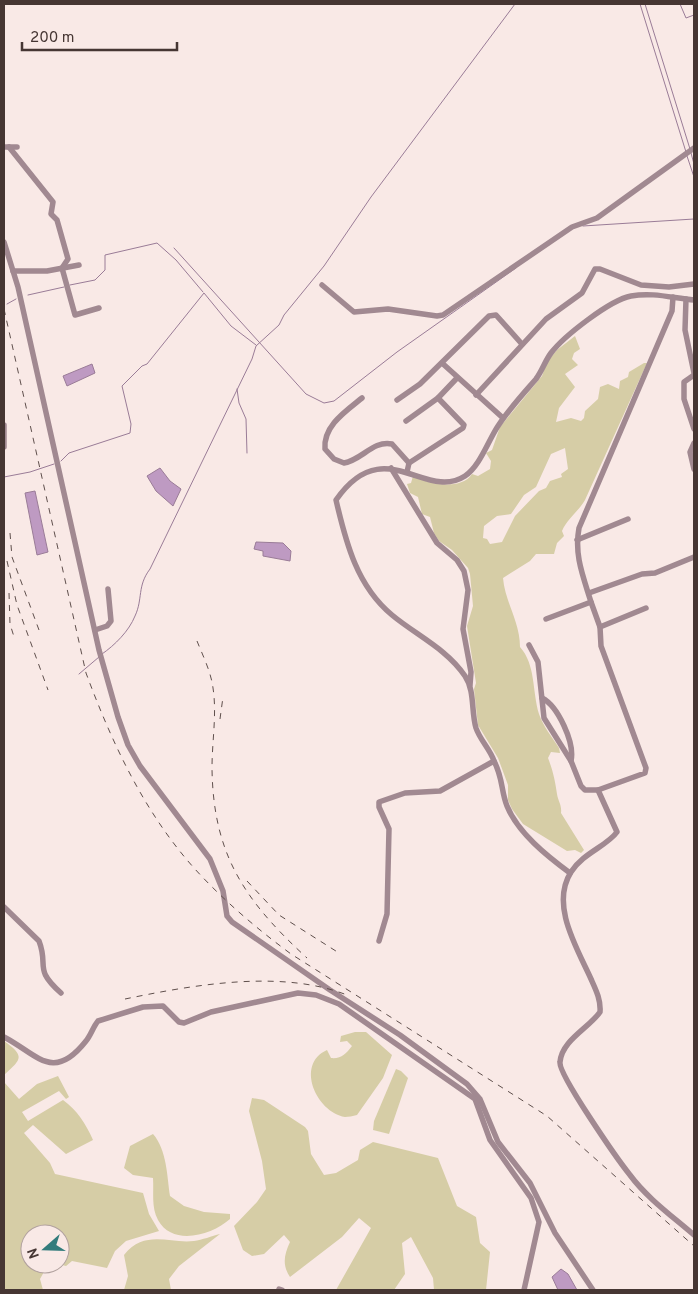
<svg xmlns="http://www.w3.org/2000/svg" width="698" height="1294" font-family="Overpass,sans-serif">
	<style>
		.green { fill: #d6cda6; fill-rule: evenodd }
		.water { fill: #be9ac2; stroke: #9a7c97 }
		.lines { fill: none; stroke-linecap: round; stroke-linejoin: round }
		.stream { stroke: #9a7c97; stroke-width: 1 }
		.minor { stroke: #a18991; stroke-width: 5.5 }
		.rail { stroke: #5f4f4c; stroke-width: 1; stroke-dasharray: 6 6; stroke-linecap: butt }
	</style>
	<rect width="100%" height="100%" fill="#f9e9e6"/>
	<g class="green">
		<path d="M 575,336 L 580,349 L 574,353 L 572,359 L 578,365 L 565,374 L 575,387 L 559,408 L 556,422 L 571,418 L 581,421 L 584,418 L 585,411 L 598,399 L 600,387 L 608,384 L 619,389 L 620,381 L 628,377 L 629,372 L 644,363 L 647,363 L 585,500 C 578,512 567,519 562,531 L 564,536 L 557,543 L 554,554 L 536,554 L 530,561 L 503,578 C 505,602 520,622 520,647 C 536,665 532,691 539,714 C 543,726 552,737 559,748 L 560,753 L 551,752 L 548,758 C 553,771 555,780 557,794 C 558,801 562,805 561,813 L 584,850 L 581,853 L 575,850 L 567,851 L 523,824 L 512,809 L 508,800 L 508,785 L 498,758 L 478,725 L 474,689 L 476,683 L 467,626 L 473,606 L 470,574 L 468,568 L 452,550 L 439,541 L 434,533 L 430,517 L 422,514 L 418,497 L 410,493 L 407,484 L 411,483 L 413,476 C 428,484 461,491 472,474 L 478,476 L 490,469 L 491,461 L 486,453 L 492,450 L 500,427 L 542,376 L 547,362 L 557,350 ZM 565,448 L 568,469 L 561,474 L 562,477 L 550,481 L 546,488 L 539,491 L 515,516 L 502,542 L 490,544 L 487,539 L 483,538 L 484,526 L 497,516 L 511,514 L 524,495 L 536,487 L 551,454 Z"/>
		<path d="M 355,1032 L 366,1032 L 392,1055 L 383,1078 L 357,1115 C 353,1116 348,1117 345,1117 C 316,1112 295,1064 327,1050 L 331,1058 C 341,1059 346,1054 352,1046 L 347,1041 L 340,1042 L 341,1036 Z"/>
		<path d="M 4,1041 C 25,1056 22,1059 4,1075 L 4,1082 L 19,1099 L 37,1084 L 58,1076 L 69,1097 L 66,1099 L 59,1091 L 22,1112 L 28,1121 L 63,1100 C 77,1110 86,1124 93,1140 L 66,1154 L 33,1125 L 24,1133 L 50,1163 L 55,1174 L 143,1193 L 149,1214 L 159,1231 L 126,1241 L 115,1251 L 107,1268 L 72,1261 L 66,1266 L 58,1264 L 60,1264 L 60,1234 L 30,1234 L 30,1264 L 54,1264 L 45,1270 L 40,1279 L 43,1290 L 4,1290 Z"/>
		<path d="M 396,1069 L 401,1071 L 408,1078 L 389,1134 L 373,1130 L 374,1121 Z"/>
		<path d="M 252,1098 L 264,1100 L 305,1127 L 308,1131 L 311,1154 L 324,1175 L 336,1173 L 358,1160 L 360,1150 L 373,1142 L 438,1158 L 457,1206 L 476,1217 L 480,1243 L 490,1252 L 486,1290 L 434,1290 L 433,1278 L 411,1237 L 402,1243 L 405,1274 L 394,1290 L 336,1290 L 371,1228 L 359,1218 L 342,1237 L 290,1277 C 282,1265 284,1255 290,1242 L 284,1235 L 264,1254 L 252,1256 L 243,1250 L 234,1226 L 257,1202 L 266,1189 L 262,1161 L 249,1111 Z"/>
		<path d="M 153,1134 C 167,1150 167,1176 170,1196 L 184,1206 L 204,1212 L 230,1214 L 230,1219 C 212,1235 173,1247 158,1220 C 151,1207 154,1192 153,1178 L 133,1175 L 124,1168 L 130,1146 Z"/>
		<path d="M 220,1234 L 179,1266 L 169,1279 L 171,1290 L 124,1290 L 128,1276 L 124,1255 C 145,1229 169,1244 194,1241 C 202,1240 212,1236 220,1234 Z"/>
	</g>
	<g class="water">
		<path d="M 92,364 L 95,373 L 67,386 L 63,376 Z"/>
		<path d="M 160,468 L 170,481 L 181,489 L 173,506 L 156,491 L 147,476 Z"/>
		<path d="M 35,491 L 48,552 L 37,555 L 25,493 Z"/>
		<path d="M 256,542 L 283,543 L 291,551 L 290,561 L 263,556 L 263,551 L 254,549 Z"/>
		<path d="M 561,1269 L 568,1274 L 577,1290 L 558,1290 L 552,1277 Z"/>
	</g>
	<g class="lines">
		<g class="stream">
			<path d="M 640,4 L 686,152"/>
			<path d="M 645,4 L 690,149"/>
			<path d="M 680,4 L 686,18 L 694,15"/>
			<path d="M 691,153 L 694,164"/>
			<path d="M 687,156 L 694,177"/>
			<path d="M 583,226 L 694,219"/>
			<path d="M 174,248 L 306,394 L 324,403 L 334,401 L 397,352 L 516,268"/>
			<path d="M 70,285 L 95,280 L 105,270 L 105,255 L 157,243 L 176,260 L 203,292"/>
			<path d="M 28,295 L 64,287"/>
			<path d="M 7,304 L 16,299"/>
			<path d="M 237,389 L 239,403 L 246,419 L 247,453"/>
			<path d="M 61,461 L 69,453 L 130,433 L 131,424 L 122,386 L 142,366 L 147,364 L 204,293 L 231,326 L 256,345"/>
			<path d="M 4,477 L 30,472 L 54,464"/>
			<path d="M 102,654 C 115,645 129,631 135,616 C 143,599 137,586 150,569 L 252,359 L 256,346 L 279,325 L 284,315 L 324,266 L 371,197 L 515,4"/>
			<path d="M 79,674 L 99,657"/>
		</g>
		<g class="minor">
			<path d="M 4,147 L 17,147"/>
			<path d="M 9,147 L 53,202 L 51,214 L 57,220 L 68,259 L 62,268 L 75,315 L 99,308"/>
			<path d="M 4,242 L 18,287 L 99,650 L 118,717 L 128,745 L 140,766 L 210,859 L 223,891 L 227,916 L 232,922 L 330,990 L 400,1035 L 467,1084 L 480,1099 L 498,1142 L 530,1183 L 555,1233 L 593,1290"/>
			<path d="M 13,271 L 47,271 L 79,265"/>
			<path d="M 322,285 L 354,312 L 388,309 L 437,316 L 443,315 L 572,227 L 597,218 L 694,148"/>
			<path d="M 686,299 L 685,330 L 694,373"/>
			<path d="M 442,363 L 503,418"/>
			<path d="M 694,375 L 684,382 L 684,399 L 694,429"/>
			<path d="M 476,395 L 546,319 L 582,293 L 595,269 L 600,269 L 641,285 L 669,287 L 694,284"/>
			<path d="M 362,398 C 346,411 323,426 325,449 L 334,459 L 344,463 C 362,460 373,440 392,444 L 409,463 L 407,472"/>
			<path d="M 397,400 L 420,384 L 489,316 L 496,315 L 521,343"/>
			<path d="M 406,421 L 438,398 L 457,378"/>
			<path d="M 4,425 L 4,447"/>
			<path d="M 694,443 L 690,452 L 694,469"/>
			<path d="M 409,463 L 463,428 L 464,425 L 438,398"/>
			<path d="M 391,468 L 437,543 L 457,560 L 464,571 L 468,590 L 463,629 L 471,672 L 470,685"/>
			<path d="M 577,540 L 628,519"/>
			<path d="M 589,593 L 642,574 L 655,573 L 694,557"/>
			<path d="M 546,619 L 591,602 C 583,576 574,555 579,528 L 672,311 L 673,297"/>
			<path d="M 600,627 L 646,608"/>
			<path d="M 95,630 L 107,626 L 111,621 L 108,589"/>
			<path d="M 529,645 L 538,662 L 544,718 L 571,761 L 581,786 L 585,790 L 598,790 L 645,773 L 646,768 L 601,646 L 600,627 L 591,602"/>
			<path d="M 542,698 C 558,706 575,743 571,761"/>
			<path d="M 494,761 C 503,778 501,791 507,806 C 518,833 547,856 570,873"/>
			<path d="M 598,790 L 617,832 C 607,846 583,853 571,872 C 550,905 577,948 591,979 C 596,990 601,1000 600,1012 C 589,1028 562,1040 560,1062 C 558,1074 618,1160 630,1175 C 647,1198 672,1216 694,1235"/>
			<path d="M 4,907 L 39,941 C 49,967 33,968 61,993"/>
			<path d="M 379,941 L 387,914 L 389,829 L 379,807 L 379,802 L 405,793 L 440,791 L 494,761 C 490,749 480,740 476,728 C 471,711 475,691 465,676 C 447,649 416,635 392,615 C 357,586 346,543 336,500 C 384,431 425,502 465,476 C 480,466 488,441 498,426 C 509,409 523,394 536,379 C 542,371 545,361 551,353 C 564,336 610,300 631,296 C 653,292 672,298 694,300"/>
			<path d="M 4,1037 C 37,1054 53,1083 86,1041 C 91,1035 93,1027 98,1021 L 143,1007 L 163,1006 L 179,1022 L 184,1023 L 211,1012 L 298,993 L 316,995 L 339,1004 L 475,1099 L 490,1140 L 531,1198 L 539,1222 L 524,1290"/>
			<path d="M 279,1289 L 282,1290"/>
		</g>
		<g class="rail">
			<path d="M 4,309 L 86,673 C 112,743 144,812 194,868 C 223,900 256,928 291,954 L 547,1116 L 694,1246"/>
			<path d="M 10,533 L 12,557 L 39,630"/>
			<path d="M 7,561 L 17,605 L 48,690"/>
			<path d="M 9,593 L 10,624 L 15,640"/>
			<path d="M 197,641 C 203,656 211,672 213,688 C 217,714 212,741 212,768 C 213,855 245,901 307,958"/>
			<path d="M 220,719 L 223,697"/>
			<path d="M 247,881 L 279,915 L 339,953"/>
			<path d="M 125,999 C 193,985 281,969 347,995"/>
		</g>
	</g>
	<rect width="698" height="1294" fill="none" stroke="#463633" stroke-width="10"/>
	<g transform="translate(45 1249) rotate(250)"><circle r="24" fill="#f9e9e6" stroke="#b1a19e"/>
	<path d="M0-4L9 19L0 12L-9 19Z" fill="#337c7c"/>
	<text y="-8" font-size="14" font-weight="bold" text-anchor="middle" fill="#463633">N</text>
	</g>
	<path d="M22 42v8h155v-8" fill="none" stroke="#463633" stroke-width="2.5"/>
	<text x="30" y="42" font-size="15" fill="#463633" stroke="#f9e9e6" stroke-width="4" paint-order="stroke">200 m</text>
</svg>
